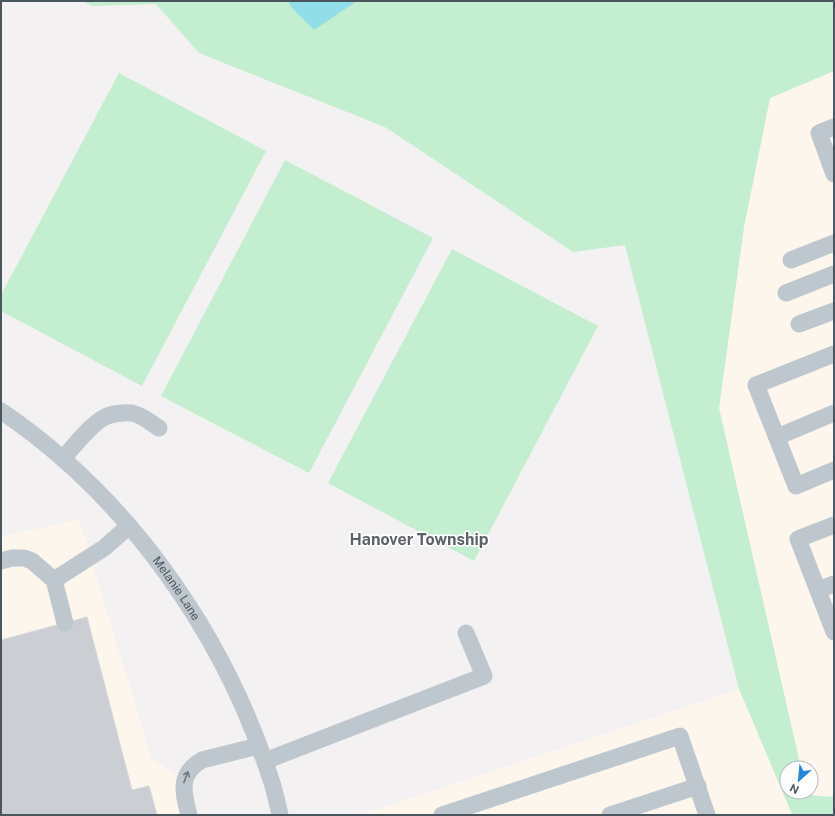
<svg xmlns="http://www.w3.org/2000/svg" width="835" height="816" font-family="'Public Sans',sans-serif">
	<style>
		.commercial { fill: #fcf6ed }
		.green { fill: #c3eecf }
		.water { fill: #92dee8 }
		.building { fill: #cbcfd3; stroke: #d5d8dc }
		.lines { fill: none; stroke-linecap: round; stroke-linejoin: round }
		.minor { stroke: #bec7cd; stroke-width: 17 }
		.oneway { stroke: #6d787f }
		.labels { text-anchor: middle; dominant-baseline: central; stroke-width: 3.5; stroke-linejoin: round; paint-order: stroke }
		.street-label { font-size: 12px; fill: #4a565e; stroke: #fff }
		.district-label { font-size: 16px; font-weight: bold; fill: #5e6266; stroke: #fff }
	</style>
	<rect width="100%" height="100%" fill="#f3f1f1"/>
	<g class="commercial">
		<path d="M 834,71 L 834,797 L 807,794 L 806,792 L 811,792 L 811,768 L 801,768 L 719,408 L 744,227 L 770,98 Z"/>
		<path d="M 79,519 L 152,760 L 190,781 L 199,815 L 1,815 L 1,537 Z"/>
		<path d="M 739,689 L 793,815 L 363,815 L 363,814 Z"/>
	</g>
	<g class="green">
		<path d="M 83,1 L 834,1 L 834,71 L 770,98 L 744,227 L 719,408 L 801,768 L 787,768 L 787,792 L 806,792 L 807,795 L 834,797 L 834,815 L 794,815 L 792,814 L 739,689 L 625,245 L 573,252 L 385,127 L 199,53 L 156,4 L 92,6 Z"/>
		<path d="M 119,73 L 266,151 L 142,386 L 1,311 L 1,295 Z"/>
		<path d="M 285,160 L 433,238 L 309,473 L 161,396 Z"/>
		<path d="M 452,249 L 598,326 L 474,561 L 328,483 Z"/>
	</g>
	<path class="water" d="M 288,1 L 357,1 L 314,30 L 292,8 Z"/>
	<path class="building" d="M 87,617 L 132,790 L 149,786 L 157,815 L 1,815 L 1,640 Z"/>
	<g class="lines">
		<g class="minor">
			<path d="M 834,127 L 819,133 L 834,174"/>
			<path d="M 791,260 L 834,243"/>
			<path d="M 786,293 L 834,274"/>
			<path d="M 799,324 L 834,311"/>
			<path d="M 834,354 L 756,385 L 796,486 L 834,470"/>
			<path id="s1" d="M 1,411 C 127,496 222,631 269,774 C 274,787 277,801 280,815"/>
			<path d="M 777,437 L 834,413"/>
			<path d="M 63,459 C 73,447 91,424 105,417 C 111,414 124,412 132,413 C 142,415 151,423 159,428"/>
			<path d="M 834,525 L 798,539 L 834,632"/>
			<path d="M 1,561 L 12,558 L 24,558 L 32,561 L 54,580 L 65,623"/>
			<path d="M 54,580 L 104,548 L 129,526"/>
			<path d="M 818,590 L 834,584"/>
			<path d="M 265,761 L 484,676 L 466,633"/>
			<path d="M 189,815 C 183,792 178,774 202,760 L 258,746"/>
			<path d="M 442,815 L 680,736 L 707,815"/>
			<path d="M 610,815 L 698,786"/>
		</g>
	</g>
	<defs><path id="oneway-shaft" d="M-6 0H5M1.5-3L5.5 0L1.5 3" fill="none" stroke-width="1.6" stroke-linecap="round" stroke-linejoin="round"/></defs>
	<use class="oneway" href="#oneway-shaft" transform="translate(186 777) rotate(-69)"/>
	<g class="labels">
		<g class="street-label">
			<text stroke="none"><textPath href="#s1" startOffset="251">Melanie Lane</textPath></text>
		</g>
		<g class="district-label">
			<text x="419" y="539">Hanover Township</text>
		</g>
	</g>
	<rect width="835" height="816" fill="none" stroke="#4a565e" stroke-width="4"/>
	<g transform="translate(799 780) rotate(207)"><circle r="19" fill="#ffffff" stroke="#b7bbbf"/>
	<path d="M0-3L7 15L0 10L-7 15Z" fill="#2385dc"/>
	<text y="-6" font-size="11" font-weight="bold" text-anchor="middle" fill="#4a565e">N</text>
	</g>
</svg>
